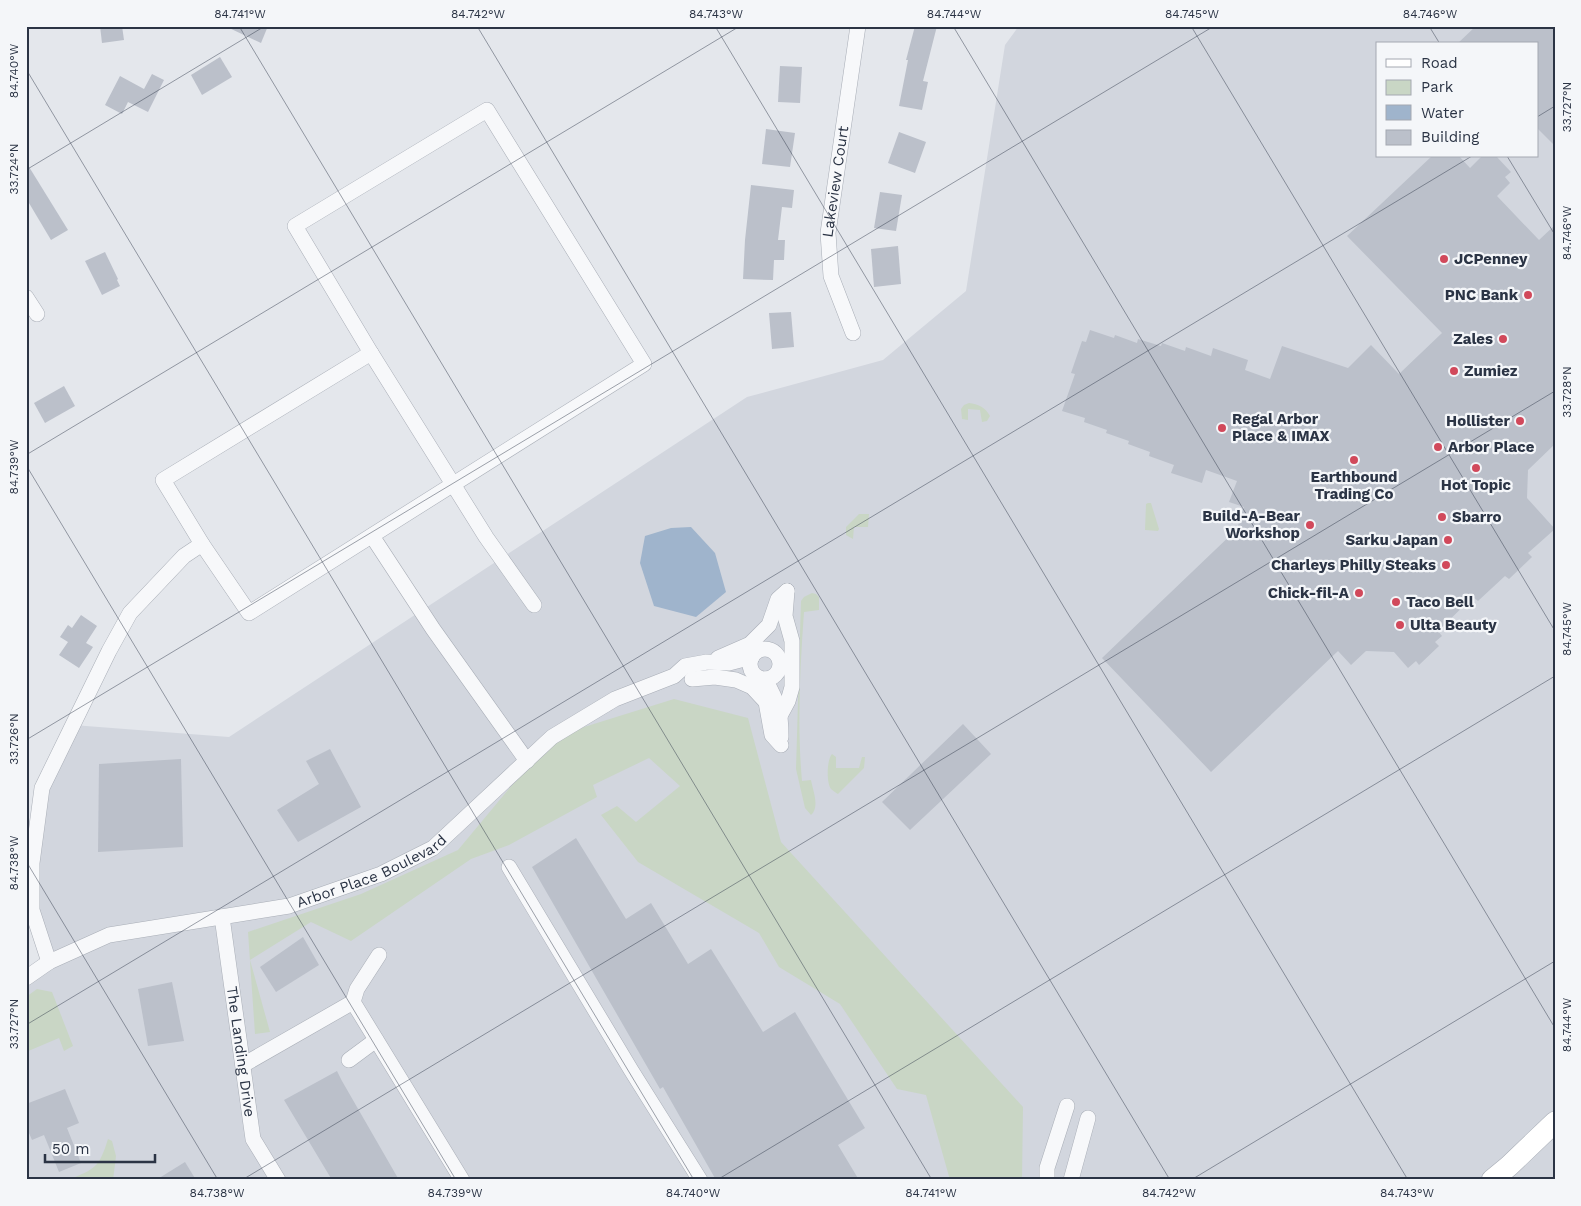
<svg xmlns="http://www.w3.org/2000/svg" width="1581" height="1206" font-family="'Work Sans',sans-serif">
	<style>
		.built { fill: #d2d6de; fill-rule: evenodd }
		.green { fill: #c9d6c5 }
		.water { fill: #9fb4cc }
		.building { fill: #bbc0ca }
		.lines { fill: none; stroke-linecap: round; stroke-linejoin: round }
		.minor-casing { stroke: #a9aeb7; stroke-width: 16 }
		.secondary-casing { stroke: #a9aeb7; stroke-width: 22 }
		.minor { stroke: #f7f8fa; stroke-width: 15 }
		.secondary { stroke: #fff; stroke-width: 21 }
		.ticks { fill: none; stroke: #2b3445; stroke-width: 1; stroke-opacity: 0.45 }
		.poi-dot { fill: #d1495b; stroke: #f4f6f9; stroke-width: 2 }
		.labels { text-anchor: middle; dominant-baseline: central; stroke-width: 4.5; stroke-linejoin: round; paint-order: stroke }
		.street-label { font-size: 15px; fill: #2b3445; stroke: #f4f6f9 }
		.poi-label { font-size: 15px; font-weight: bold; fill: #2b3445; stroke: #f4f6f9; text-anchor: start }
		.neatline { fill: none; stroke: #2b3445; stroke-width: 2 }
		.ticks-label { font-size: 12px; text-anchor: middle; fill: #2b3445 }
	</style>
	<rect width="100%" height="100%" fill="#e4e7ec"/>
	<path class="built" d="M 1019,26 L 1555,26 L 1555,1180 L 26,1180 L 26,978 L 49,962 L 32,910 L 42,788 L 73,725 L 229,737 L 747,397 L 883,360 L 966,291 L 1005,45 ZM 1377,44 L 1537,44 L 1537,156 L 1377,156 Z"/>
	<g class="green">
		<path d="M 969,403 C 978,404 985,407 990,416 L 987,421 L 982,422 L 980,410 L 968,409 L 968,420 L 962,419 L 961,409 L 964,405 Z"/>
		<path d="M 1148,503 L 1151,503 L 1159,529 L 1158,531 L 1145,530 L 1146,504 Z"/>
		<path d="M 859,514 L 869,514 L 868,527 L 854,527 L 853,539 L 846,535 L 846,527 Z"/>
		<path d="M 812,593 L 816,594 L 819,597 L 819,610 L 804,612 C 800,667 797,726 802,781 L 811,780 C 813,791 820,807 811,815 L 805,808 L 796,769 L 801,601 L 804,597 Z"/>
		<path d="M 674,699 L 748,718 L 781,842 L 1023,1107 L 1022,1180 L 950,1180 L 926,1095 L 897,1089 L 840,1004 L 779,967 L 759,933 L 638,862 L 601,815 L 617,806 L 636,822 L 680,786 L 649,758 L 593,785 L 597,797 L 509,845 L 471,859 L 351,941 L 311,922 L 250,960 L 270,1032 L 255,1034 L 248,932 L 361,894 L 458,850 L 552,737 Z"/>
		<path d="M 832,754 L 836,757 L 836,768 L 859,768 L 862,757 L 865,757 L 864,768 L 838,794 C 835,792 833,791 831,789 C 826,782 827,759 832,754 Z"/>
		<path d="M 37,989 L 52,992 L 73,1046 L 64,1051 L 59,1038 L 26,1052 L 26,997 Z"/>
		<path d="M 108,1139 L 112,1141 L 116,1156 L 113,1180 L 68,1180 C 95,1169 99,1168 108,1139 Z"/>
	</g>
	<path class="water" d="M 691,527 L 715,553 L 726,592 L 696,617 L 654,606 L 640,563 L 645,536 L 671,528 Z"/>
	<g class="building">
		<path d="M 100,26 L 122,26 L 124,40 L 102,43 Z"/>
		<path d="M 225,26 L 268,26 L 261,43 Z"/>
		<path d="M 915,26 L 937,26 L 923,81 L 928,82 L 922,110 L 899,106 L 908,60 L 906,60 Z"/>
		<path d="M 1476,26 L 1555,26 L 1555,146 L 1537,128 L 1537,44 L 1457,44 Z"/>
		<path d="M 220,57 L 232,77 L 202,95 L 191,75 Z"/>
		<path d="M 780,66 L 802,67 L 800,103 L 778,102 Z"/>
		<path d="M 152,74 L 164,80 L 148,112 L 128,102 L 122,114 L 105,105 L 120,76 L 144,89 Z"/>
		<path d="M 766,129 L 795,133 L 790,167 L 762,164 Z"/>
		<path d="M 899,132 L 926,142 L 915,173 L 888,163 Z"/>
		<path d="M 1432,156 L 1459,156 L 1470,168 L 1482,156 L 1496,156 L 1511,172 L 1505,177 L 1510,183 L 1497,196 L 1539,240 L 1555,225 L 1555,444 L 1528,470 L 1527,498 L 1555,529 L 1528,553 L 1532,557 L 1509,579 L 1505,576 L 1478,601 L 1473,597 L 1438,631 L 1442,636 L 1435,642 L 1439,646 L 1419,665 L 1416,661 L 1408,668 L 1394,652 L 1366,651 L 1351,665 L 1338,651 L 1211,772 L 1102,658 L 1237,529 L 1244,507 L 1229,502 L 1237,481 L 1206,470 L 1202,483 L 1171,473 L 1174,465 L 1149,456 L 1150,452 L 1128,444 L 1129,441 L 1106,433 L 1107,430 L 1084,422 L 1085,418 L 1062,411 L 1075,374 L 1071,373 L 1082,341 L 1086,342 L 1090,330 L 1114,338 L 1115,335 L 1137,343 L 1138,339 L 1161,346 L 1162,343 L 1185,351 L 1186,347 L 1211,356 L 1213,348 L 1248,360 L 1245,370 L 1270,379 L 1282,346 L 1348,368 L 1371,345 L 1399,374 L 1442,333 L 1347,236 Z"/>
		<path d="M 26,162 L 68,230 L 51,240 L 26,198 Z"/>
		<path d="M 751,185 L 794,190 L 792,208 L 782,207 L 778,240 L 785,240 L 784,260 L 774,260 L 773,280 L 743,279 L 745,240 Z"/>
		<path d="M 880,192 L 902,195 L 896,231 L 874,228 Z"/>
		<path d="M 898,246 L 901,284 L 874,287 L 871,249 Z"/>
		<path d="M 105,252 L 118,279 L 117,280 L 120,286 L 102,295 L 85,261 Z"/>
		<path d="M 791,312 L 794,347 L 772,349 L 769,313 Z"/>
		<path d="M 64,386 L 75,406 L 45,423 L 34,403 Z"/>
		<path d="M 81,615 L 97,626 L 86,643 L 93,647 L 79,668 L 59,655 L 68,642 L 60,637 L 68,625 L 72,628 Z"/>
		<path d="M 963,724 L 991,754 L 910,830 L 882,802 Z"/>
		<path d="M 330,749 L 361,807 L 298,842 L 277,810 L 319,784 L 306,761 Z"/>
		<path d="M 181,759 L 183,847 L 98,852 L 99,764 Z"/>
		<path d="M 576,838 L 626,919 L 651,903 L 688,964 L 711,949 L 763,1032 L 795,1012 L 865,1128 L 838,1145 L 859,1180 L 716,1180 L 663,1087 L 660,1089 L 532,867 Z"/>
		<path d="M 303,937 L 319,965 L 276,992 L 260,967 Z"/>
		<path d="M 172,982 L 184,1041 L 148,1046 L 138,989 Z"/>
		<path d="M 337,1071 L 342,1081 L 399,1180 L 332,1180 L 284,1100 Z"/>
		<path d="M 65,1089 L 79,1123 L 67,1128 L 81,1163 L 59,1172 L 44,1135 L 32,1140 L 26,1126 L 26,1104 Z"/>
		<path d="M 185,1162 L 196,1180 L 156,1180 Z"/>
	</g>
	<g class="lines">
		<defs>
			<g id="minor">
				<path d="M 487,110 L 644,364 L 249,613 L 202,544 L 163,480 L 371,353 L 295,226 Z"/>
				<path d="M 26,297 L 37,314"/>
				<path id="s1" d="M 853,333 L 831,276 L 828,233 L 858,26"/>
				<path d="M 371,353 L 486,537 L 534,605"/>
				<path d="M 372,536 L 433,629 L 527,761"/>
				<circle cx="765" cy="664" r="15"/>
				<path d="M 718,658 L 750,644 L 769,625 L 778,599 L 787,591"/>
				<path d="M 692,679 L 715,677 L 736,680 L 752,687 L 766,702 L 772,735 L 781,745"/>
				<path d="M 765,679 C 778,703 781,709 781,737"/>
				<path d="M 781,714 L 788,701 L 792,687 L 792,641 L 785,616 L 787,591"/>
				<path d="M 509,867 L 631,1070 L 700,1180"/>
				<path id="s2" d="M 222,917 L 253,1139 L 278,1180"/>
				<path d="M 379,955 L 357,989 L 353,1002 L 462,1180"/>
				<path d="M 49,962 L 32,910 L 32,863 L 42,788 L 109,651 L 130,613 L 184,556 L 202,544"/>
				<path id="s3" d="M 26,978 L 49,962 L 109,935 L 289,906 L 381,874 L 433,848 L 552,737 L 615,699 L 674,676 L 685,666 L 707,662 L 729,663 L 752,657"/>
				<path d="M 349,1060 L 376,1040"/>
				<path d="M 243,1065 L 353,1002"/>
				<path d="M 1047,1180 L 1047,1168 L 1067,1106"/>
				<path d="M 1071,1180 L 1088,1118"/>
			</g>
			<path id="secondary" d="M 1492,1180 L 1509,1166 L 1555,1122"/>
		</defs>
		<use href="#minor" class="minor-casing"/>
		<use href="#secondary" class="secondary-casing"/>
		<use href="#minor" class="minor"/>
		<use href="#secondary" class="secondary"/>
	</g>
	<path class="ticks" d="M 239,26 L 932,1180M 477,26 L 1170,1180M 715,26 L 1408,1180M 953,26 L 1555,1028M 1191,26 L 1555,631M 1429,26 L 1440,44M 26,69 L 694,1180M 1537,117 L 1555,106M 1507,156 L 1555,235M 26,170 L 265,26M 26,455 L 740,26M 26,465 L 456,1180M 26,740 L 1214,26M 26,861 L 218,1180M 26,1025 L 1472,156M 242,1180 L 1555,391M 717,1180 L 1555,676M 1191,1180 L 1555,961"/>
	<g class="poi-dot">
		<circle cx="1444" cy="259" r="5"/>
		<circle cx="1528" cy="295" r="5"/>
		<circle cx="1503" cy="339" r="5"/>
		<circle cx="1454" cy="371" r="5"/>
		<circle cx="1520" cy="421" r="5"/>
		<circle cx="1222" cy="428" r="5"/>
		<circle cx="1438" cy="447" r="5"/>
		<circle cx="1354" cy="460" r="5"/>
		<circle cx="1476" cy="468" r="5"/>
		<circle cx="1442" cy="517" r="5"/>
		<circle cx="1310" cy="525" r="5"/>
		<circle cx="1448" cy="540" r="5"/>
		<circle cx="1446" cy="565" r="5"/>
		<circle cx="1359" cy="593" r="5"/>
		<circle cx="1396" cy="602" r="5"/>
		<circle cx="1400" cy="625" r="5"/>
	</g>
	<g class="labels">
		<g class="street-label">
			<text stroke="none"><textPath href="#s1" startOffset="156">Lakeview Court</textPath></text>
			<text stroke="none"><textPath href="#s3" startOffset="366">Arbor Place Boulevard</textPath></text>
			<text stroke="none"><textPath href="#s2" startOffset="136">The Landing Drive</textPath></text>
		</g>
		<g class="poi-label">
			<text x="1454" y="259">JCPenney</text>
			<text x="1518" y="295" text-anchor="end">PNC Bank</text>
			<text x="1493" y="339" text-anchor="end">Zales</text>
			<text x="1464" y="371">Zumiez</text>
			<text x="1232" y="419">Regal Arbor<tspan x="1232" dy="17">Place &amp; IMAX</tspan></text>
			<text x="1510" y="421" text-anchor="end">Hollister</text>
			<text x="1448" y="447">Arbor Place</text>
			<text x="1354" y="477" text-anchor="middle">Earthbound<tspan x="1354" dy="17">Trading Co</tspan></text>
			<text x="1476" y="485" text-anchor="middle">Hot Topic</text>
			<text x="1300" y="516" text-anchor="end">Build-A-Bear<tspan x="1300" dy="17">Workshop</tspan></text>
			<text x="1452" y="517">Sbarro</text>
			<text x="1438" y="540" text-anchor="end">Sarku Japan</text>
			<text x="1436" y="565" text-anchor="end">Charleys Philly Steaks</text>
			<text x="1349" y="593" text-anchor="end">Chick-fil-A</text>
			<text x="1406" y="602">Taco Bell</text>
			<text x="1410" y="625">Ulta Beauty</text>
		</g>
	</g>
	<rect width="1581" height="1206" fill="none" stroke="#f4f6f9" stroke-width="55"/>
	<rect x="1376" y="42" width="162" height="115" fill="#f4f6f9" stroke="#a4a8b1"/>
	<rect x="1386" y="59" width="25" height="8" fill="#ffffff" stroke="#a4a8b1"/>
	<text x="1421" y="68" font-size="15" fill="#2b3445">Road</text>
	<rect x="1386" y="80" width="25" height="15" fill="#c9d6c5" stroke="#a4a8b1"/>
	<text x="1421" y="92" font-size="15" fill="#2b3445">Park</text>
	<rect x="1386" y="105" width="25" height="15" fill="#9fb4cc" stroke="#a4a8b1"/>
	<text x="1421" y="118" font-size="15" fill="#2b3445">Water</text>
	<rect x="1386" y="130" width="25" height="15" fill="#bbc0ca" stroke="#a4a8b1"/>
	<text x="1421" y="142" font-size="15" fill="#2b3445">Building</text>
	<path d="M45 1154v8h110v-8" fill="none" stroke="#2b3445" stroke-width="2.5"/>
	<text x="52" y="1154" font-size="15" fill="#2b3445" stroke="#f4f6f9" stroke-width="4" paint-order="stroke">50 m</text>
	<rect x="28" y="28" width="1526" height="1150" class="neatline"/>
	<g class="ticks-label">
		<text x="240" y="18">84.741°W</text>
		<text x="478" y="18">84.742°W</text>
		<text x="716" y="18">84.743°W</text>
		<text x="954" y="18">84.744°W</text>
		<text x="1192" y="18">84.745°W</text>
		<text x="1430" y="18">84.746°W</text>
		<text transform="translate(14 71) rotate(-90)" y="4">84.740°W</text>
		<text transform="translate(1567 107) rotate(-90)" y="4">33.727°N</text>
		<text transform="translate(14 169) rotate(-90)" y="4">33.724°N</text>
		<text transform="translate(1567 233) rotate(-90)" y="4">84.746°W</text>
		<text transform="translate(1567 392) rotate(-90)" y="4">33.728°N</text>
		<text transform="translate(14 467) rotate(-90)" y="4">84.739°W</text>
		<text transform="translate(1567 629) rotate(-90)" y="4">84.745°W</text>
		<text transform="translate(14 739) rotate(-90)" y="4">33.726°N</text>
		<text transform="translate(14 863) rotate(-90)" y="4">84.738°W</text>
		<text transform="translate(14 1024) rotate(-90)" y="4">33.727°N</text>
		<text transform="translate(1567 1025) rotate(-90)" y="4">84.744°W</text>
		<text x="217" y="1197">84.738°W</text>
		<text x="455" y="1197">84.739°W</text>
		<text x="693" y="1197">84.740°W</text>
		<text x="931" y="1197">84.741°W</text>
		<text x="1169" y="1197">84.742°W</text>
		<text x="1407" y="1197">84.743°W</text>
	</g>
</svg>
